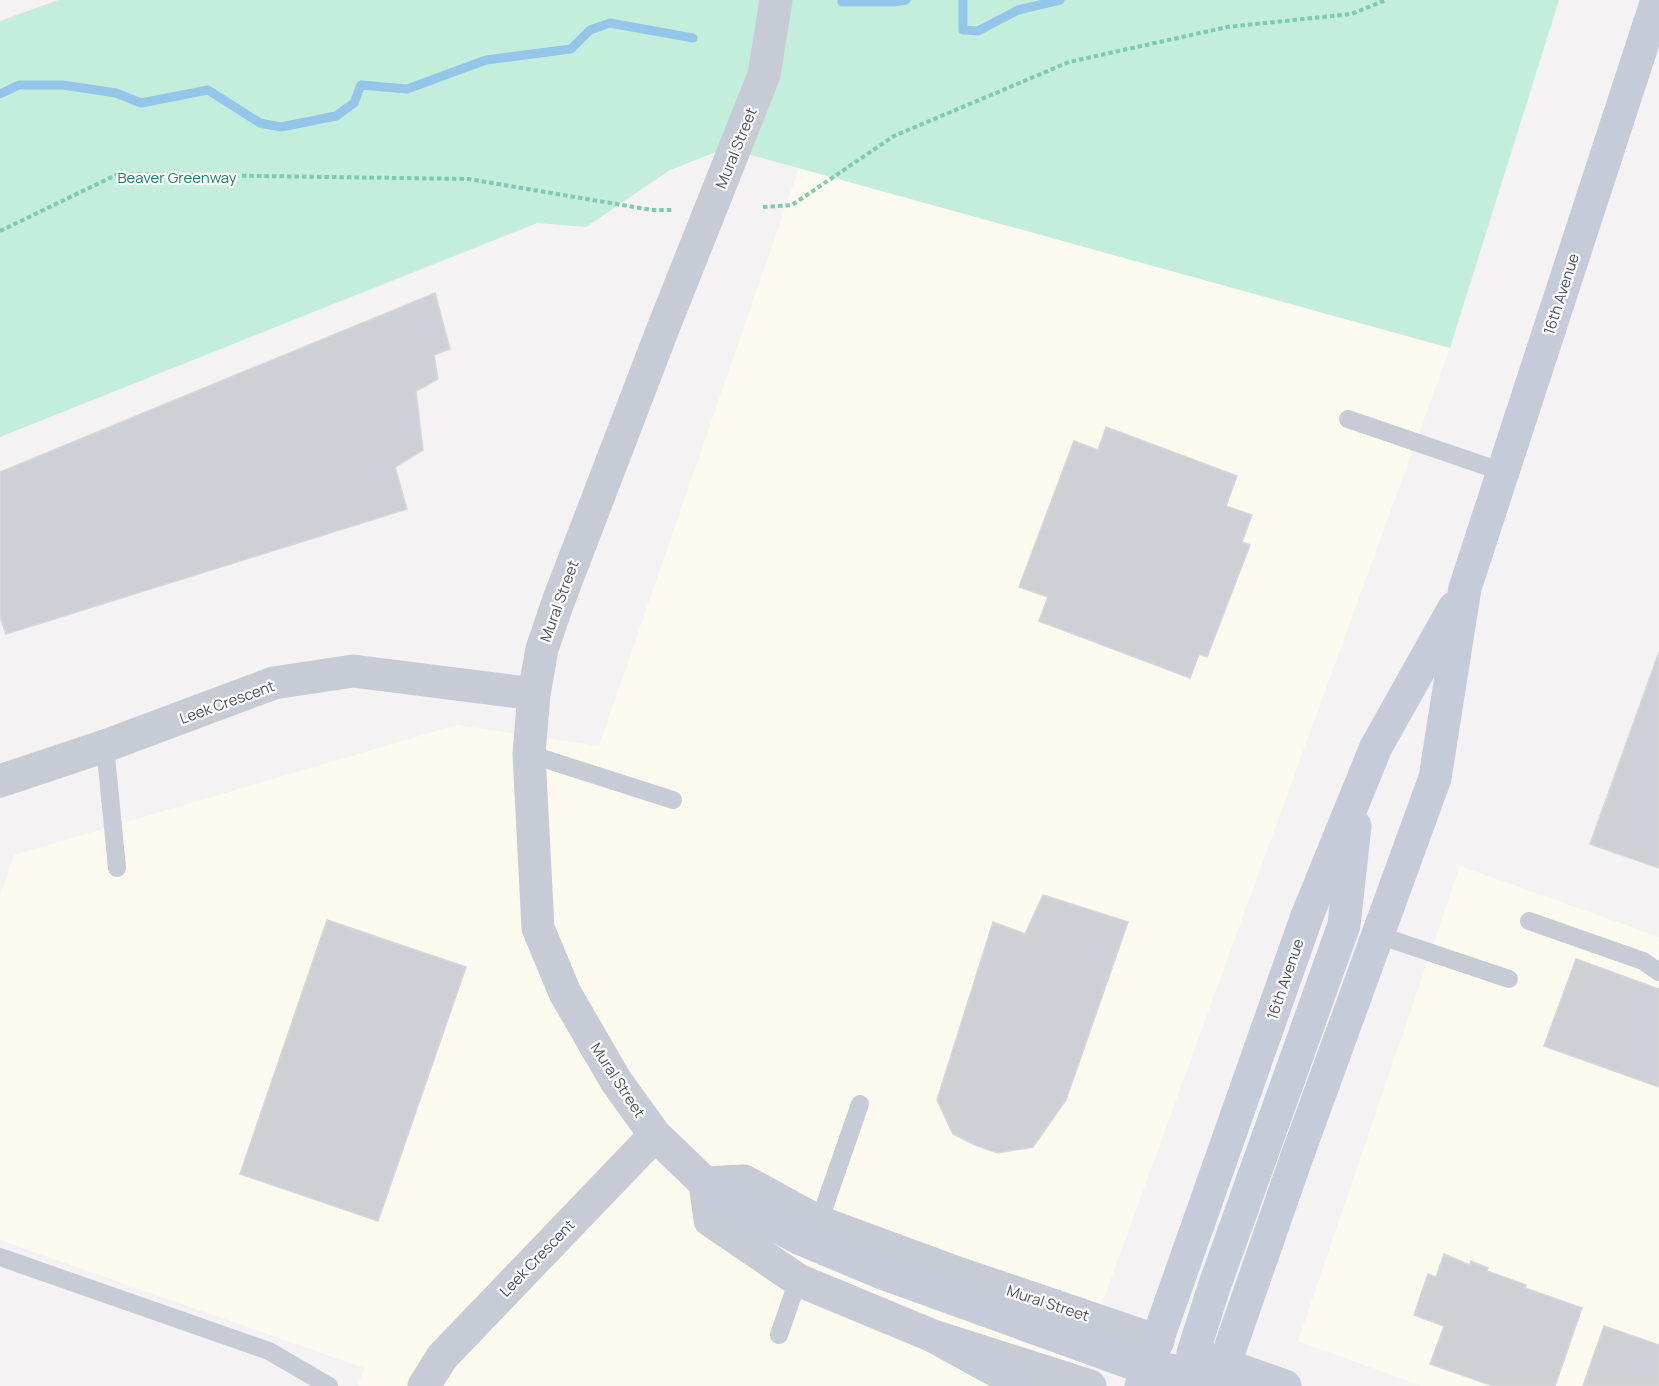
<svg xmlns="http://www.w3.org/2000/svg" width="1659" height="1386" font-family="Manrope,sans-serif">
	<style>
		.commercial { fill: #fcfaee }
		.green { fill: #c3eedc }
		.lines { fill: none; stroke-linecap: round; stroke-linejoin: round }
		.stream { stroke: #93c6e9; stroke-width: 9 }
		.building { fill: #cfd0d6; stroke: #d6d7dc; stroke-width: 1.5 }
		.path { stroke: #7dcbb3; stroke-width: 4; stroke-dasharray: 4.5 3; stroke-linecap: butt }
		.lane { stroke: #c6cbd5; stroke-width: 18 }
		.street { stroke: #c6cbd5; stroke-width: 33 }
		.secondary { stroke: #c6cbd9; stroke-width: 33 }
		.labels { text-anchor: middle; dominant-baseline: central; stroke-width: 4.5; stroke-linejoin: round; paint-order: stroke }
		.street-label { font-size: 15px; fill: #4a515e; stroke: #fff }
		.park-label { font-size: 15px; fill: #1c7e60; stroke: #fff }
	</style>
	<rect width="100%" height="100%" fill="#f4f2f2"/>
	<g class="commercial">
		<path d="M 799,168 L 1450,348 L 1072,1386 L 358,1386 L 364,1368 L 0,1240 L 0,897 L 14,855 L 457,725 L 599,746 Z"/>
		<path d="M 1460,866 L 1659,937 L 1659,1386 L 1422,1386 L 1298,1341 Z"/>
	</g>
	<path class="green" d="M 58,0 L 1559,0 L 1450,348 L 726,148 L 670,170 L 586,227 L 537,223 L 0,437 L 0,21 Z"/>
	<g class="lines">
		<g class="stream">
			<path d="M 963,0 L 963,30 L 978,31 L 1018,10 L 1060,0"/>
			<path d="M 842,2 L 894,2 L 906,0"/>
			<path d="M 0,94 L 19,85 L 63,85 L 116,93 L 141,103 L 208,90 L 260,123 L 281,127 L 336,116 L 354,103 L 361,85 L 407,89 L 486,60 L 571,49 L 590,30 L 610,23 L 693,38"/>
		</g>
	</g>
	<g class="building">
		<path d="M 435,293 L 450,349 L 434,355 L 438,379 L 416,391 L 423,450 L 395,467 L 407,509 L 6,634 L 0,617 L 0,472 Z"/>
		<path d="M 1106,427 L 1237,476 L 1226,506 L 1252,515 L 1242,542 L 1250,545 L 1207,657 L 1199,654 L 1190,678 L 1039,621 L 1048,597 L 1019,587 L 1074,441 L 1098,450 Z"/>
		<path d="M 1659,652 L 1659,868 L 1590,844 Z"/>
		<path d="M 1043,895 L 1128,922 L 1066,1100 L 1033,1147 L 998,1153 L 975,1145 L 953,1134 L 937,1100 L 993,922 L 1025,934 Z"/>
		<path d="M 327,920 L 466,967 L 378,1221 L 240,1174 Z"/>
		<path d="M 1576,959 L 1659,989 L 1659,1087 L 1544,1046 Z"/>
		<path d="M 1444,1254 L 1470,1265 L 1471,1261 L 1488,1268 L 1487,1271 L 1526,1285 L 1525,1288 L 1582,1308 L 1555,1386 L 1493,1386 L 1430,1364 L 1444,1326 L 1414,1315 L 1428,1274 L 1436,1277 Z"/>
		<path d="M 1604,1326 L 1659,1345 L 1659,1386 L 1583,1386 Z"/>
	</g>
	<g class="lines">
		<g class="path">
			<path d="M 763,207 L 792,205 L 894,136 L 1069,62 L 1227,27 L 1351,14 L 1386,0"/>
			<path d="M 0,231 L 118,174 L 469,179 L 652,210 L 672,210"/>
		</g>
		<g class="lane">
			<path d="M 1348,419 L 1503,472"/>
			<path d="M 105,746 L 117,868"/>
			<path d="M 529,754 L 673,800"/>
			<path d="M 1529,921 L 1643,961 L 1659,972"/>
			<path d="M 1378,935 L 1509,979"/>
			<path d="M 819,1222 L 860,1104"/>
			<path d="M 0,1257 L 269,1351 L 329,1386"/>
			<path d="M 779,1335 L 798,1280"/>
		</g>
		<g class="street">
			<path d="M 776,0 L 764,75 L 664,326 L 558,602 L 542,649 L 534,694 L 529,754 L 538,928 L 565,993 L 616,1081 L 655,1135 L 705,1183 L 710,1220 L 798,1280 L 933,1336 L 1090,1386"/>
			<path d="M 0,781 L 105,746 L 274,683 L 353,671 L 534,694"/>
			<path d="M 705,1183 L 744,1181 L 819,1222 L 952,1271 L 1158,1341"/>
			<path d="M 424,1386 L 442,1357 L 655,1135"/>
		</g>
		<g class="secondary">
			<path d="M 705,1183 L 749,1212 L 801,1239 L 882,1273 L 1148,1369 L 1170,1370"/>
			<path d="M 933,1336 L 1013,1380 L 1019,1386"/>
			<path d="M 1205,1358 L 1285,1386"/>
			<path d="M 1141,1386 L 1307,916 L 1376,747 L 1454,608"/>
			<path d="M 1188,1386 L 1193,1353 L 1214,1287 L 1344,925 L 1355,826"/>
			<path d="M 1217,1386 L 1295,1162 L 1435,778 L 1465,588 L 1657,0"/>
		</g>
	</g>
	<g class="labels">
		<g class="street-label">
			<text transform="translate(736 148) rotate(-68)">Mural Street</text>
			<text transform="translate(1561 294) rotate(-72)">16th Avenue</text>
			<text transform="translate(559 601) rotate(-70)">Mural Street</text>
			<text transform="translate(227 702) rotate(-20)">Leek Crescent</text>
			<text transform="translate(1285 979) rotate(-71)">16th Avenue</text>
			<text transform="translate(618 1080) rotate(57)">Mural Street</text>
			<text transform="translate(537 1258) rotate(-46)">Leek Crescent</text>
			<text transform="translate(1048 1303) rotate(18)">Mural Street</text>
		</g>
		<g class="park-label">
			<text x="177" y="177">Beaver Greenway</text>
		</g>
	</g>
</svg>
